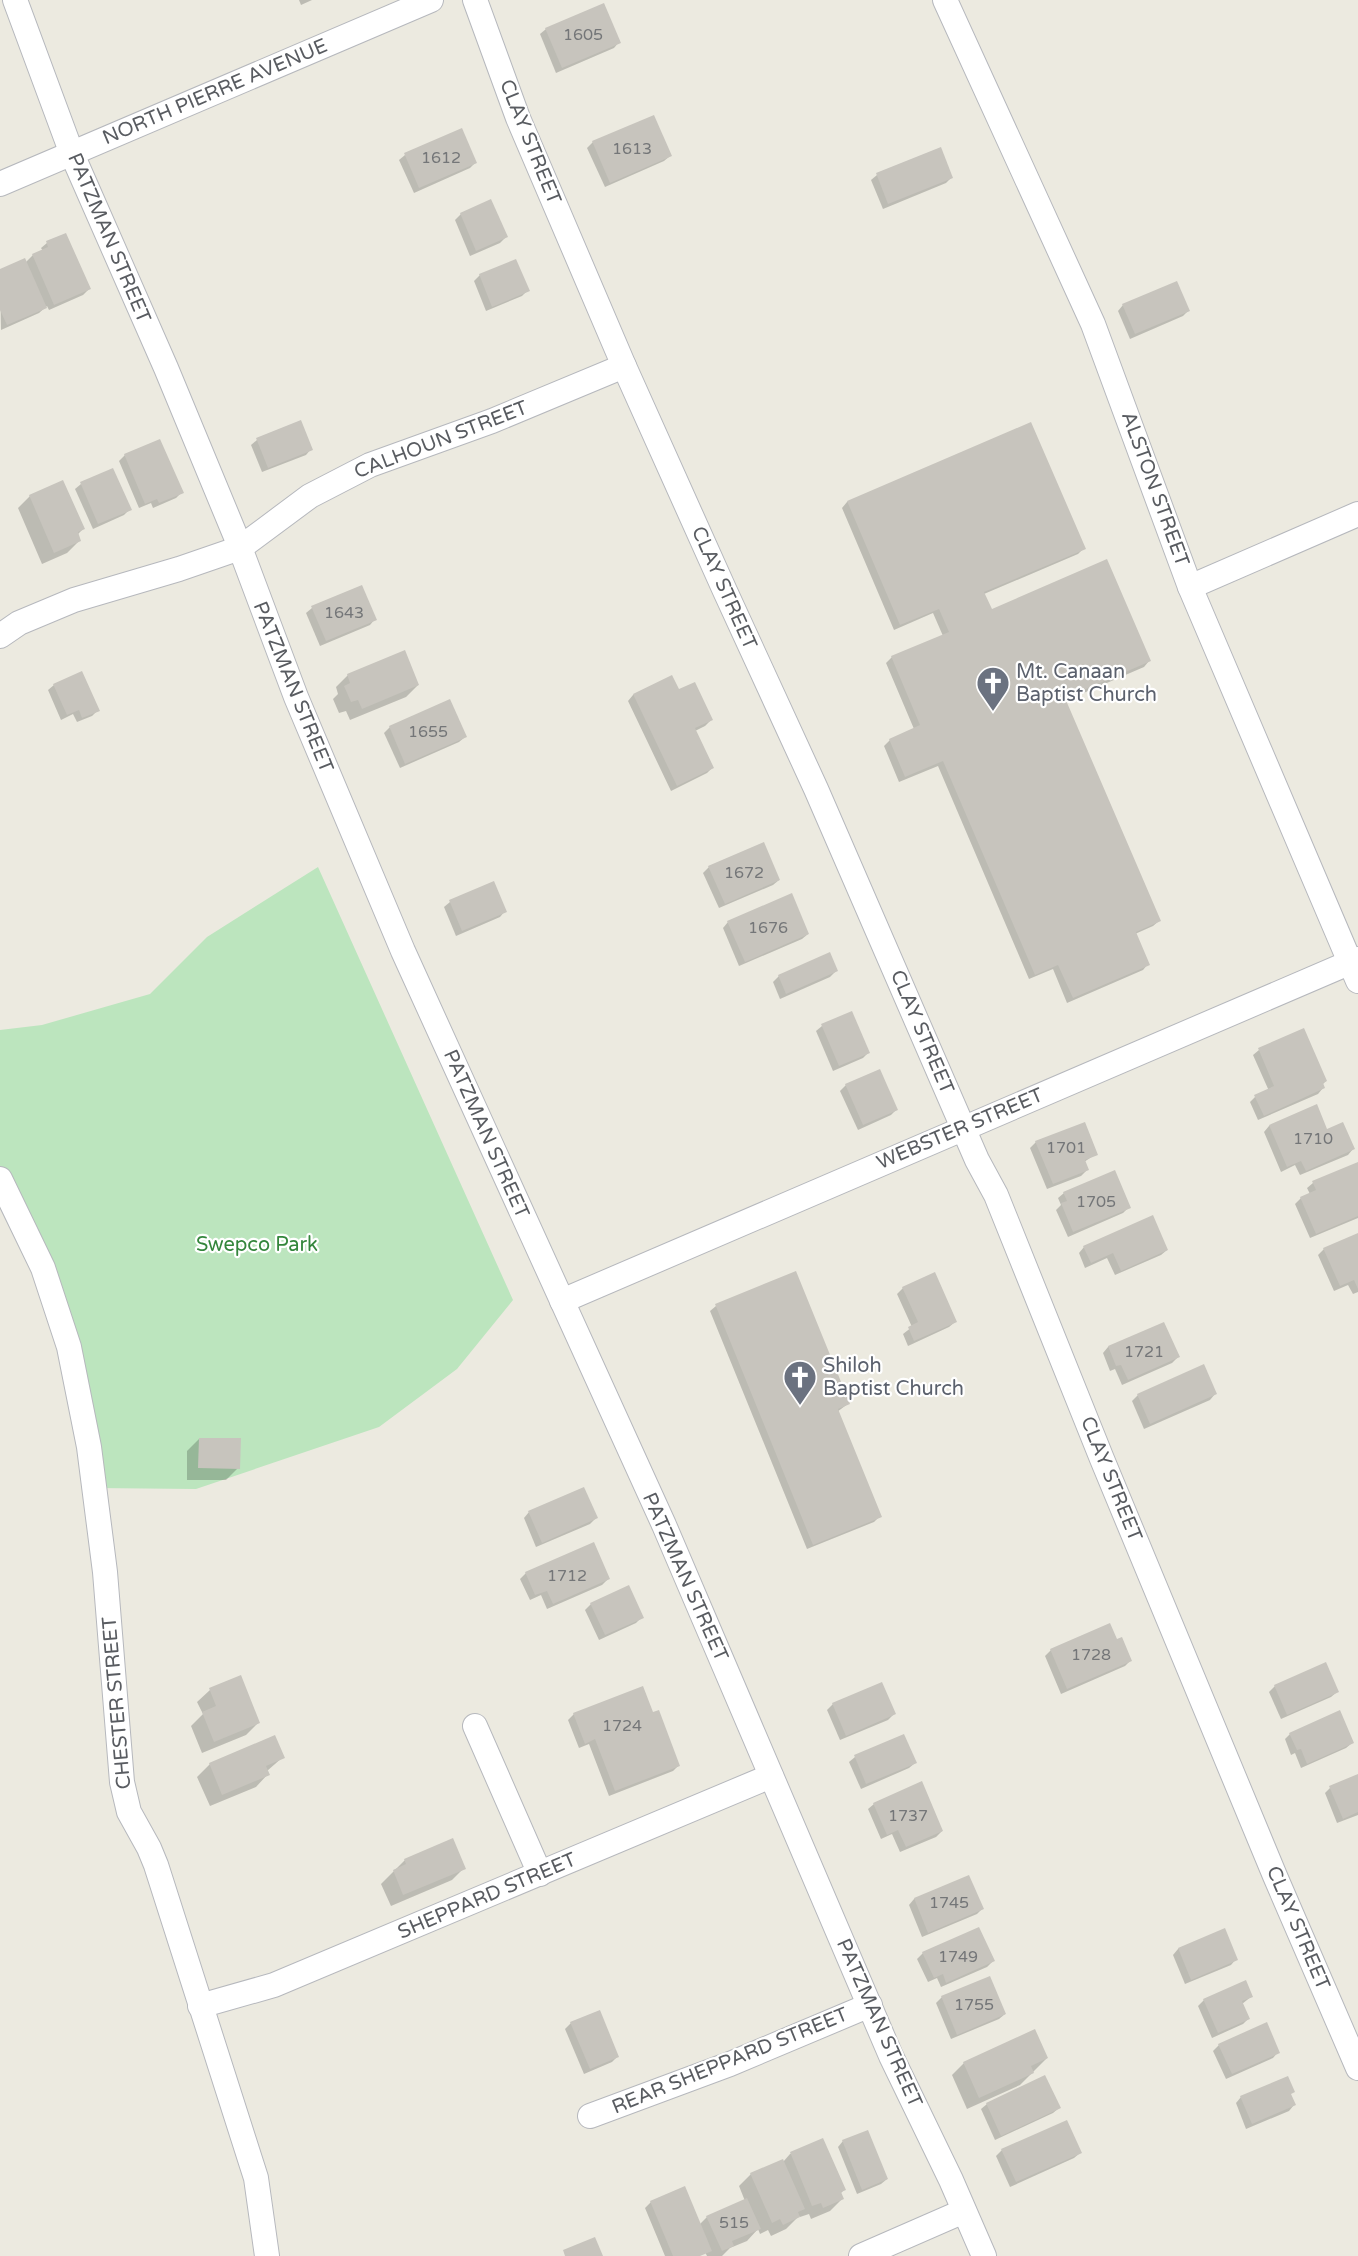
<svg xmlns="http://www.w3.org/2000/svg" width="1358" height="2256" font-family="'Varela Round',sans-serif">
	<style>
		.green { fill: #bce5be }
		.shadow { fill: #0003 }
		.building { fill: #c7c4bd }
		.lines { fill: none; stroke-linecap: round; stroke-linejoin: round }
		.street-casing { stroke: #b6b8bd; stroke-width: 26 }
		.street { stroke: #fff; stroke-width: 24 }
		.labels { text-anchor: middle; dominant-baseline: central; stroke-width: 4.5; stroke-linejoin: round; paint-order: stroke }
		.number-label { font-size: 16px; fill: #747678 }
		.street-label { font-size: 20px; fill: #595c61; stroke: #fff }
		.worship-label { font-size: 20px; fill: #5b616d; stroke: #fff; text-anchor: start }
		.park-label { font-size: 20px; fill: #34863c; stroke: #fff }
	</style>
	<rect width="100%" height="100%" fill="#eceae0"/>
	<path class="green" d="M 318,867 L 513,1300 L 457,1369 L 379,1427 L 196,1489 L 94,1488 L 69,1347 L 0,1178 L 0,1030 L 42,1025 L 150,994 L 207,937 Z"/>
	<g class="shadow">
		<path d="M 299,0 L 312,0 L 301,5 Z"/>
		<path d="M 546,29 L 619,42 L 614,48 L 556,73 L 540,34 Z"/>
		<path d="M 593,142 L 670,156 L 664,161 L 605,187 L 587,148 Z"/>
		<path d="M 940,149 L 951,178 L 946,183 L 883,209 L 871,180 L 877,175 Z"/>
		<path d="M 405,155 L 475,163 L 470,168 L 414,193 L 399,160 Z"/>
		<path d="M 461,214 L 506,237 L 500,243 L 470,256 L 455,220 Z"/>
		<path d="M 47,243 L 89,289 L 83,295 L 49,310 L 47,306 L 39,313 L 1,330 L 0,271 L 25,263 L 33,255 L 43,251 L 41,248 Z"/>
		<path d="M 515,261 L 528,290 L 522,296 L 486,311 L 474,281 L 480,275 Z"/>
		<path d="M 1123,305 L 1188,311 L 1183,316 L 1130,339 L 1118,311 Z"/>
		<path d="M 1031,424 L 1084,548 L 1078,554 L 984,594 L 991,611 L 1149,661 L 1144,667 L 1065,701 L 1159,921 L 1153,926 L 1135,934 L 1148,964 L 1143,970 L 1067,1003 L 1053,969 L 1029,979 L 938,766 L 899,782 L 884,746 L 890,740 L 914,729 L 886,663 L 892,657 L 943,636 L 933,613 L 894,630 L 842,508 L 847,502 Z"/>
		<path d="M 257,440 L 311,449 L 306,455 L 262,472 L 251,445 Z"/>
		<path d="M 125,455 L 182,492 L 176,498 L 153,508 L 151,503 L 139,508 L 119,461 Z"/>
		<path d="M 81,484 L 130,509 L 124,515 L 93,529 L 75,489 Z"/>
		<path d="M 30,496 L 83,529 L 77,535 L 79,541 L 67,553 L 42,564 L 18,508 Z"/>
		<path d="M 361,587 L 375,619 L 370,625 L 320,646 L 306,613 L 312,608 Z"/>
		<path d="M 348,675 L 418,685 L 406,697 L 350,720 L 346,711 L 339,713 L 333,699 L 338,694 L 336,687 Z"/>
		<path d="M 671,677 L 678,691 L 711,720 L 705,726 L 695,731 L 712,768 L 707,773 L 671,791 L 628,701 L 633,695 Z"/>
		<path d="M 54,685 L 98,710 L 92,716 L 77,722 L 73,714 L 61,720 L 48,690 Z"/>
		<path d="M 390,727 L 465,737 L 459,742 L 400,768 L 384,733 Z"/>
		<path d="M 709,867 L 779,880 L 773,885 L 719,908 L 703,873 Z"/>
		<path d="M 450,902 L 505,911 L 500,917 L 456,936 L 444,907 Z"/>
		<path d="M 728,922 L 808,934 L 802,939 L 739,966 L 723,928 Z"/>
		<path d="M 829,954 L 836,971 L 830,977 L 780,999 L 773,982 L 779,976 Z"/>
		<path d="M 822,1026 L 869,1052 L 863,1058 L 833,1071 L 816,1031 Z"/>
		<path d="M 1259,1050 L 1326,1081 L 1322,1085 L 1323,1088 L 1318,1094 L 1258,1120 L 1250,1102 L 1255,1097 L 1269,1091 L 1253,1055 Z"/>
		<path d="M 846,1085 L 896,1110 L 891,1115 L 858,1130 L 840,1091 Z"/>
		<path d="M 1316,1106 L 1326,1131 L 1353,1149 L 1348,1155 L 1300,1175 L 1295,1165 L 1281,1172 L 1264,1132 L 1269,1126 Z"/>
		<path d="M 1036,1142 L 1096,1154 L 1084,1162 L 1087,1170 L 1081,1176 L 1047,1189 L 1030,1148 Z"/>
		<path d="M 1358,1163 L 1358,1218 L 1310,1238 L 1295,1204 L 1301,1198 L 1310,1194 L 1307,1188 L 1313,1183 Z"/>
		<path d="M 1064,1193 L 1129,1207 L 1123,1213 L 1068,1237 L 1056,1210 L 1061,1205 L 1058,1198 Z"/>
		<path d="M 1358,1234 L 1358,1292 L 1353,1294 L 1348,1285 L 1334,1291 L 1318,1255 L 1324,1249 Z"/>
		<path d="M 1084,1247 L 1167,1250 L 1161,1255 L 1115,1275 L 1107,1258 L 1085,1268 L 1079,1253 Z"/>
		<path d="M 795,1273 L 849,1403 L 837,1412 L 880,1516 L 874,1522 L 807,1549 L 710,1311 L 716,1306 Z"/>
		<path d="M 903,1288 L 955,1322 L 949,1327 L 908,1346 L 903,1334 L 912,1327 L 897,1294 Z"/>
		<path d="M 1164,1324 L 1178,1357 L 1172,1363 L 1122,1385 L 1115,1369 L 1110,1371 L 1103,1353 L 1108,1347 Z"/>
		<path d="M 1215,1394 L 1210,1400 L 1144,1429 L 1132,1401 L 1138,1395 Z"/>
		<path d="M 199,1439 L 238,1468 L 226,1480 L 187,1480 L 187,1451 Z"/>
		<path d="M 529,1512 L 596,1518 L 590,1524 L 536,1547 L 524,1518 Z"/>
		<path d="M 526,1573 L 608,1579 L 602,1585 L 547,1609 L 541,1595 L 530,1600 L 520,1579 Z"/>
		<path d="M 591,1604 L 642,1617 L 636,1623 L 599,1640 L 585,1610 Z"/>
		<path d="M 1110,1625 L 1117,1641 L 1130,1661 L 1125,1666 L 1061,1694 L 1045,1656 L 1051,1650 Z"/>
		<path d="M 240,1677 L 258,1723 L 246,1735 L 202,1753 L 191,1726 L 203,1714 L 197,1702 L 210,1690 Z"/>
		<path d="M 1275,1686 L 1337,1692 L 1331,1697 L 1281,1719 L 1269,1692 Z"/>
		<path d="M 833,1704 L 894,1714 L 888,1720 L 840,1740 L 827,1710 Z"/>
		<path d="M 574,1714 L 679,1765 L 673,1771 L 609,1796 L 589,1744 L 579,1748 L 568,1720 Z"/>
		<path d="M 1290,1734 L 1352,1743 L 1346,1748 L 1301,1768 L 1295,1753 L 1291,1755 L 1285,1739 Z"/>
		<path d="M 275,1737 L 283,1757 L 267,1771 L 268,1774 L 256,1787 L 210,1806 L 197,1777 L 210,1764 Z"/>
		<path d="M 855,1757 L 915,1763 L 909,1768 L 861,1789 L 849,1762 Z"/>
		<path d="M 1358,1776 L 1358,1815 L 1337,1823 L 1325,1793 L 1330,1788 Z"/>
		<path d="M 874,1804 L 942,1831 L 936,1837 L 900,1852 L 892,1834 L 881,1839 L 868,1809 Z"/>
		<path d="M 405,1860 L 464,1868 L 452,1880 L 391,1906 L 381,1884 Z"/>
		<path d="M 969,1877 L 982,1909 L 977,1914 L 922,1937 L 909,1905 L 914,1899 Z"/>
		<path d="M 1224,1930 L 1236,1959 L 1231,1965 L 1185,1984 L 1173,1955 L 1178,1949 Z"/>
		<path d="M 923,1953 L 993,1961 L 987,1967 L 941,1987 L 937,1978 L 928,1982 L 917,1959 Z"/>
		<path d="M 1252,1996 L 1242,2004 L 1248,2019 L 1243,2024 L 1212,2038 L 1198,2006 L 1204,2000 Z"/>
		<path d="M 942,1997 L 1005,2014 L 999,2019 L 951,2039 L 936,2003 Z"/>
		<path d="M 571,2023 L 618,2056 L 612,2062 L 584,2074 L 565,2029 Z"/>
		<path d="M 1219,2045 L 1278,2052 L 1273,2058 L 1226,2079 L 1213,2051 Z"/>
		<path d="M 1047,2058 L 1020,2085 L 967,2109 L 952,2075 L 964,2063 Z"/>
		<path d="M 1290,2095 L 1294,2105 L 1289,2111 L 1246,2129 L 1236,2103 L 1241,2097 Z"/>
		<path d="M 987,2104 L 1059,2108 L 1053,2113 L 995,2140 L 981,2109 Z"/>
		<path d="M 823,2140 L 844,2190 L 840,2194 L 842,2199 L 830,2211 L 811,2219 L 809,2214 L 800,2217 L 799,2216 L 786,2229 L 771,2236 L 768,2230 L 760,2234 L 758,2229 L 747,2241 L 730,2248 L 722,2256 L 707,2256 L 705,2252 L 696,2256 L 665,2256 L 645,2208 L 651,2202 L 699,2225 L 707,2217 L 745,2201 L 739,2186 L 751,2174 L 783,2162 L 790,2154 Z"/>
		<path d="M 843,2141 L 887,2179 L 881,2184 L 857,2194 L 838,2147 Z"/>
		<path d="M 1002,2150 L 1080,2153 L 1074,2158 L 1010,2187 L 996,2156 Z"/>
	</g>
	<g class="building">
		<path d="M 604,3 L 621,43 L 562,68 L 545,28 Z"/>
		<path d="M 654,115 L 672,156 L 610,183 L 592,141 Z"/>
		<path d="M 462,128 L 477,163 L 419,188 L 404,153 Z"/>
		<path d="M 941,147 L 953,178 L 888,204 L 876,173 Z"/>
		<path d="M 491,199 L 508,237 L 476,251 L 460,213 Z"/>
		<path d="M 66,233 L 91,289 L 54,305 L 32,254 L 48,247 L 46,241 Z"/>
		<path d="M 25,258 L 47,308 L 7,325 L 0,310 L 0,269 Z"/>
		<path d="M 516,259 L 530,291 L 492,307 L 479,274 Z"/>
		<path d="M 1177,281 L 1190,311 L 1135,334 L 1122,304 Z"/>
		<path d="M 301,420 L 313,450 L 268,468 L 256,438 Z"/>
		<path d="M 1031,422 L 1086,549 L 984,592 L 992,609 L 1107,559 L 1151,661 L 1065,698 L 1161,921 L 1136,932 L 1150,965 L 1073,998 L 1058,965 L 1035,975 L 943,761 L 905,777 L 889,739 L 920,725 L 891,656 L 949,632 L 939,609 L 900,625 L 847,501 Z"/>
		<path d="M 160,439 L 184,493 L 159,503 L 157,499 L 145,504 L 124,454 Z"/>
		<path d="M 113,468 L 132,510 L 98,524 L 80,482 Z"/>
		<path d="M 63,480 L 85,529 L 78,532 L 81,541 L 54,553 L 29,495 Z"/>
		<path d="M 362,585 L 377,620 L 326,641 L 311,606 Z"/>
		<path d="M 405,650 L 419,685 L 362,709 L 358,700 L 351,702 L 344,686 L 350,683 L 347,674 Z"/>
		<path d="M 82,671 L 100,711 L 82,718 L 79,710 L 67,715 L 53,684 Z"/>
		<path d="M 672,675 L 679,689 L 695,682 L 713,720 L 695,728 L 714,768 L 677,786 L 633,694 Z"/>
		<path d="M 450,699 L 467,737 L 405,764 L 389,726 Z"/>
		<path d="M 764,842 L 780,880 L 725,904 L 708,866 Z"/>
		<path d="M 494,881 L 507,912 L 462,931 L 449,900 Z"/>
		<path d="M 792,893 L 809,934 L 745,962 L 727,921 Z"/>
		<path d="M 830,952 L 838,971 L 786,994 L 778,975 Z"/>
		<path d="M 852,1011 L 870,1053 L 839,1066 L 821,1024 Z"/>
		<path d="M 1304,1028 L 1327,1081 L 1323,1083 L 1325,1088 L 1264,1116 L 1254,1095 L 1274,1086 L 1258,1048 Z"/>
		<path d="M 880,1069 L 898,1110 L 863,1125 L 845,1084 Z"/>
		<path d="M 1317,1104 L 1327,1129 L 1343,1122 L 1355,1149 L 1306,1171 L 1301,1161 L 1287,1167 L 1269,1125 Z"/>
		<path d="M 1085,1122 L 1098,1155 L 1085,1160 L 1089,1170 L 1053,1184 L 1035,1141 Z"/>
		<path d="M 1358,1162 L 1358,1216 L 1316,1234 L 1300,1197 L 1316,1190 L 1312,1181 Z"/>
		<path d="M 1115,1170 L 1131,1208 L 1073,1232 L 1061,1203 L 1067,1201 L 1063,1192 Z"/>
		<path d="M 1153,1215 L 1168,1250 L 1121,1271 L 1113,1253 L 1091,1263 L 1083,1246 Z"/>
		<path d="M 1358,1233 L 1358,1289 L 1354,1280 L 1340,1286 L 1323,1248 Z"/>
		<path d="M 796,1271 L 850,1404 L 838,1409 L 882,1517 L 813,1545 L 715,1304 Z"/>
		<path d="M 935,1272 L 957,1322 L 914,1341 L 908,1327 L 918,1322 L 902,1287 Z"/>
		<path d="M 1164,1322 L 1180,1357 L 1128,1380 L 1121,1365 L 1116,1366 L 1108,1346 Z"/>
		<path d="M 1204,1364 L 1217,1394 L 1150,1424 L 1137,1394 Z"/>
		<path d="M 199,1438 L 241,1438 L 240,1469 L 198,1468 Z"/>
		<path d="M 584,1487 L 598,1518 L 542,1543 L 528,1511 Z"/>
		<path d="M 594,1542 L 610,1579 L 553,1604 L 547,1591 L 535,1595 L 525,1572 Z"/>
		<path d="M 629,1585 L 644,1618 L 605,1635 L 590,1603 Z"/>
		<path d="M 1110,1623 L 1117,1639 L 1122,1637 L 1132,1661 L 1067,1689 L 1050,1649 Z"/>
		<path d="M 1326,1662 L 1339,1692 L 1287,1715 L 1274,1685 Z"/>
		<path d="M 241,1675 L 260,1723 L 214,1742 L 202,1712 L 216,1706 L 209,1688 Z"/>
		<path d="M 882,1682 L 896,1714 L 846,1736 L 832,1703 Z"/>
		<path d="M 643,1686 L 653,1712 L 659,1710 L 680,1766 L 615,1791 L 595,1739 L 585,1744 L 573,1713 Z"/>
		<path d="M 1340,1710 L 1354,1743 L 1307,1764 L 1301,1749 L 1297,1750 L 1289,1733 Z"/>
		<path d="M 904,1734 L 917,1763 L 866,1784 L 854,1755 Z"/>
		<path d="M 275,1735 L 285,1758 L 266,1766 L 270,1775 L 222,1795 L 209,1763 Z"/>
		<path d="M 1358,1774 L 1358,1812 L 1343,1819 L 1329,1786 Z"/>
		<path d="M 922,1781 L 943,1831 L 906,1847 L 898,1830 L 887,1835 L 873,1803 Z"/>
		<path d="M 453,1838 L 466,1869 L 403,1895 L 393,1870 L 406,1864 L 404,1859 Z"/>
		<path d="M 969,1875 L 984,1909 L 928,1933 L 914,1898 Z"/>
		<path d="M 979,1927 L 995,1961 L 946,1983 L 943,1974 L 934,1978 L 922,1952 Z"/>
		<path d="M 1225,1928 L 1238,1960 L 1191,1980 L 1178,1948 Z"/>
		<path d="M 990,1976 L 1006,2014 L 957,2035 L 941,1996 Z"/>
		<path d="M 1246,1980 L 1253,1997 L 1242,2001 L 1250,2019 L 1218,2033 L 1203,1999 Z"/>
		<path d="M 600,2010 L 619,2057 L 590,2069 L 570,2022 Z"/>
		<path d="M 1267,2022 L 1280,2053 L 1232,2074 L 1218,2044 Z"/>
		<path d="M 1035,2029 L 1048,2058 L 1031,2066 L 1034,2073 L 979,2098 L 963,2062 Z"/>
		<path d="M 1045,2075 L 1061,2108 L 1001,2136 L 986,2103 Z"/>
		<path d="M 1288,2076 L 1295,2092 L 1291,2094 L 1296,2105 L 1252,2124 L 1240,2096 Z"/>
		<path d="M 1067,2120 L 1082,2153 L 1016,2182 L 1001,2149 Z"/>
		<path d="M 868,2130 L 888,2179 L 862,2190 L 842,2140 Z"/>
		<path d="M 823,2138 L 846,2190 L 841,2192 L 844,2199 L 823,2208 L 821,2203 L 812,2206 L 790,2152 Z"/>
		<path d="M 783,2159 L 805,2209 L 798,2212 L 800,2217 L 783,2225 L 780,2219 L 772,2223 L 750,2173 Z"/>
		<path d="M 685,2186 L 712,2251 L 700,2256 L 673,2256 L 650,2201 Z"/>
		<path d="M 747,2198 L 761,2229 L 732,2241 L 734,2246 L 722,2251 L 706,2216 Z"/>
		<path d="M 595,2237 L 603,2256 L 565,2256 L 563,2250 Z"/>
	</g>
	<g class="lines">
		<defs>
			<g id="street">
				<path d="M 15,0 L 72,154 L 166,368 L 236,537 L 296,697 L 403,951 L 664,1525 L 891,2056 L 951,2180 L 984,2256"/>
				<path d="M 475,0 L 518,118 L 624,366 L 725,591 L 816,789 L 977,1160 L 996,1195 L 1102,1459 L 1275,1876 L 1358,2068"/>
				<path d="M 945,0 L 1093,324 L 1190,587 L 1358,981"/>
				<path d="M 0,184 L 431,0"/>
				<path d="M 1190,587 L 1358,514"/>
				<path d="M 0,636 L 19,623 L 74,600 L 179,569 L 240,548 L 310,496 L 370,465 L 492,421 L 624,366"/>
				<path d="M 0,1179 L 43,1268 L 69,1347 L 89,1447 L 105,1572 L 122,1782 L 129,1812 L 149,1848 L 156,1865 L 256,2178 L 267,2256"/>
				<path d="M 562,1301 L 1358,959"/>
				<path d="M 475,1726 L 540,1874"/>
				<path d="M 200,2006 L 274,1985 L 771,1776"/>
				<path d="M 590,2116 L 730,2064 L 870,2005"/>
				<path d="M 861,2256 L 964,2211"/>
			</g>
		</defs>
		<use href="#street" class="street-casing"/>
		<use href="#street" class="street"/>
	</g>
	<defs>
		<symbol id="church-pin" viewBox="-11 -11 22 30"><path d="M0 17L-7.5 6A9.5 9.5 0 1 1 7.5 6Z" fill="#6b7280" stroke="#fff"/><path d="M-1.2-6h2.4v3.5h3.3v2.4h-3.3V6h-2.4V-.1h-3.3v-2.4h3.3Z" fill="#fff"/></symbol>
	</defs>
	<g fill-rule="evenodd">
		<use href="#church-pin" x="974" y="664" width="38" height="52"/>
		<use href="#church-pin" x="781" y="1358" width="38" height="52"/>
	</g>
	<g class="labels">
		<g class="number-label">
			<text x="583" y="35">1605</text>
			<text x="632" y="149">1613</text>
			<text x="441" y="158">1612</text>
			<text x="344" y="613">1643</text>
			<text x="428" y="732">1655</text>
			<text x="744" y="873">1672</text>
			<text x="768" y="928">1676</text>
			<text x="1313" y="1139">1710</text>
			<text x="1066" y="1148">1701</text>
			<text x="1096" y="1202">1705</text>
			<text x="1144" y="1352">1721</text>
			<text x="567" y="1576">1712</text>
			<text x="1091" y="1655">1728</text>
			<text x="622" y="1726">1724</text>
			<text x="908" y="1816">1737</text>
			<text x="949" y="1903">1745</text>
			<text x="958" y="1957">1749</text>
			<text x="974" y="2005">1755</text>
			<text x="734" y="2223">515</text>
		</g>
		<g class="street-label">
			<text transform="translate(215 92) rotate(-23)">NORTH PIERRE AVENUE</text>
			<text transform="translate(530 142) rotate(68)">CLAY STREET</text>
			<text transform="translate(109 238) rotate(67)">PATZMAN STREET</text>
			<text transform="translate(441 440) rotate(-21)">CALHOUN STREET</text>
			<text transform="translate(1155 489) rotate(70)">ALSTON STREET</text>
			<text transform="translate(724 588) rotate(66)">CLAY STREET</text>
			<text transform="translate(293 687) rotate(68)">PATZMAN STREET</text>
			<text transform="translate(922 1032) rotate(67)">CLAY STREET</text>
			<text transform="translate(960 1129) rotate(-23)">WEBSTER STREET</text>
			<text transform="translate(486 1134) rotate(66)">PATZMAN STREET</text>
			<text transform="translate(1111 1479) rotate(68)">CLAY STREET</text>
			<text transform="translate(685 1577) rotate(66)">PATZMAN STREET</text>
			<text transform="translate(117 1703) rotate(-95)">CHESTER STREET</text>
			<text transform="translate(487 1896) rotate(-23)">SHEPPARD STREET</text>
			<text transform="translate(1298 1928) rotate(67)">CLAY STREET</text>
			<text transform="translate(879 2023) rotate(66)">PATZMAN STREET</text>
			<text transform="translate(730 2061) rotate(-22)">REAR SHEPPARD STREET</text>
		</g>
		<g class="worship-label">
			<text x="1016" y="672">Mt. Canaan<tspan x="1016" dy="23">Baptist Church</tspan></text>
			<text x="823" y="1366">Shiloh<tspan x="823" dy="23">Baptist Church</tspan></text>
		</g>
		<g class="park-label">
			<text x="257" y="1245">Swepco Park</text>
		</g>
	</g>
</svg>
